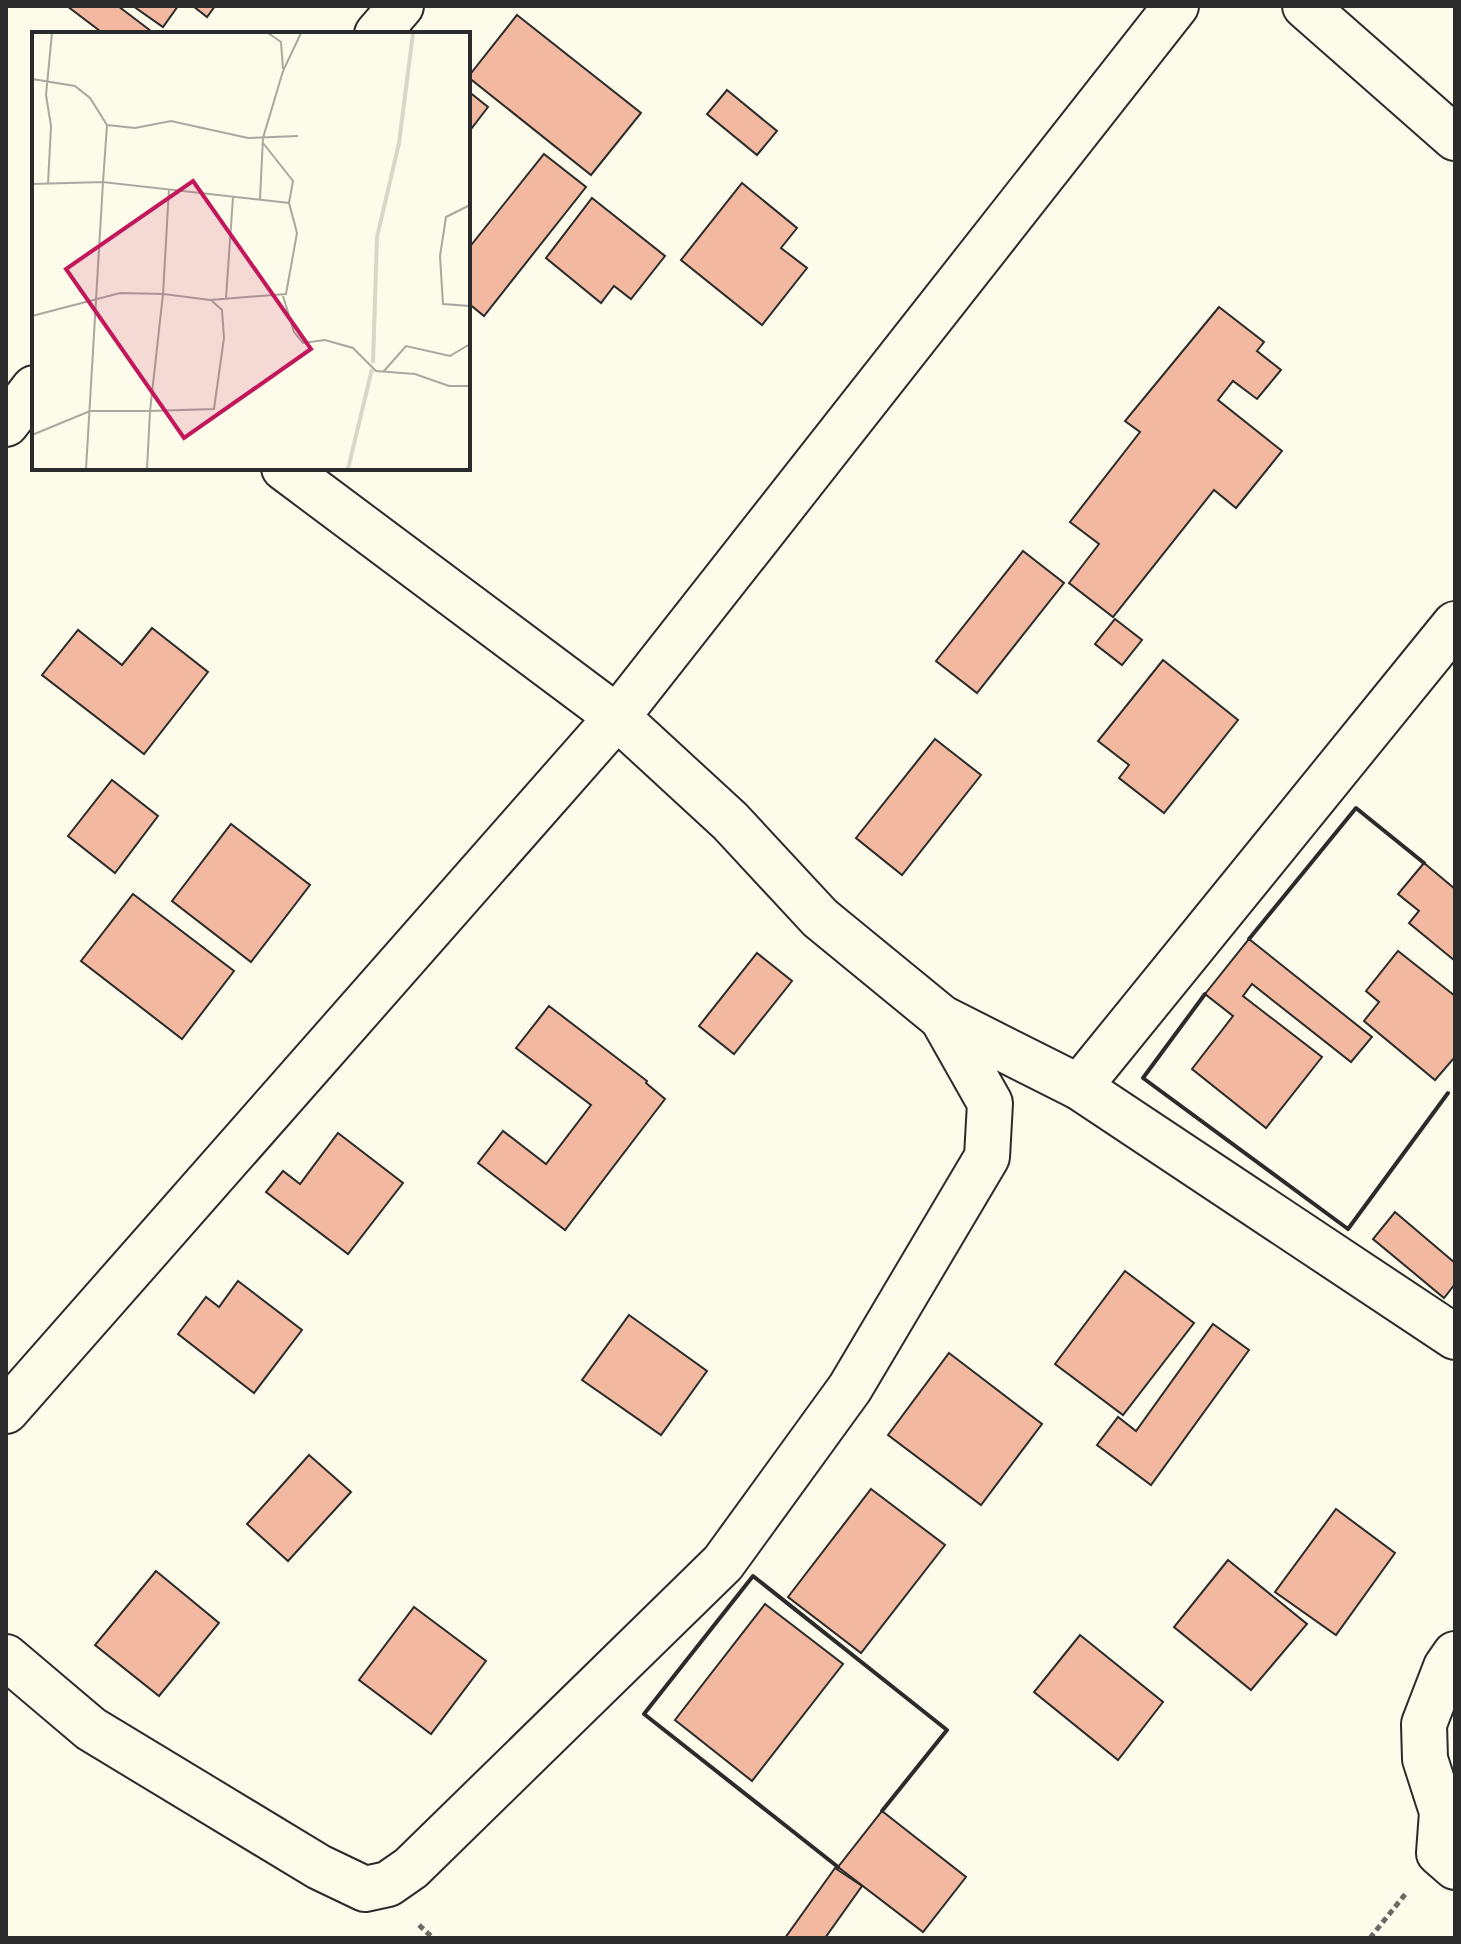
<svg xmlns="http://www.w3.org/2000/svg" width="1461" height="1944" font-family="Arial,sans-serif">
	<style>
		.building { fill: #f2b8a0; stroke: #2b2b2b; stroke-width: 2 }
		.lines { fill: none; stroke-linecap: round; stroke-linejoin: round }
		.street-casing { stroke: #2b2b2b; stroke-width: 48 }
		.path { stroke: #6a6964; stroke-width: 5; stroke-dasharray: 6 4; stroke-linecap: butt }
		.street { stroke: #fdfbea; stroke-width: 44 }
		.wall { stroke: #2b2b2b; stroke-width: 4 }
		.inset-river { fill: none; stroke: #d8d7c9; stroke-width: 4 }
		.inset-road { fill: none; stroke: #a9a89e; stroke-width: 2 }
		.view { fill: #c2185b; fill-opacity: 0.15; stroke: #c2185b; stroke-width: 4 }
		.inset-edge { fill: none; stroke: #2b2b2b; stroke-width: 4 }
	</style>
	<rect width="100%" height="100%" fill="#fdfbea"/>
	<g class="building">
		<path d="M 67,6 L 118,6 L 151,31 L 148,34 L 104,34 Z"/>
		<path d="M 133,6 L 178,6 L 163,27 Z"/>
		<path d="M 193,6 L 215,6 L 207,17 Z"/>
		<path d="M 517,15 L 641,113 L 591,175 L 468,77 Z"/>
		<path d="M 727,90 L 777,131 L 757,155 L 707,114 Z"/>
		<path d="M 468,91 L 488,107 L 468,133 Z"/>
		<path d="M 544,154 L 586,187 L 484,316 L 468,303 L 468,249 Z"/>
		<path d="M 742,183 L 797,228 L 781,248 L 807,268 L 762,325 L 681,260 Z"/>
		<path d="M 592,198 L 665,256 L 631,299 L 614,286 L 601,303 L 546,258 Z"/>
		<path d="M 1219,307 L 1264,342 L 1257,351 L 1281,370 L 1257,399 L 1233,381 L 1218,400 L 1282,451 L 1236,508 L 1214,490 L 1113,617 L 1069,583 L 1099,544 L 1070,522 L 1140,432 L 1125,421 Z"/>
		<path d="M 1023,551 L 1064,583 L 977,693 L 936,661 Z"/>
		<path d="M 1115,619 L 1142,640 L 1122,665 L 1095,644 Z"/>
		<path d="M 152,628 L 208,672 L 144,754 L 42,675 L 78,630 L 122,665 Z"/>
		<path d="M 1163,660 L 1238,720 L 1164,813 L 1119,778 L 1129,765 L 1098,741 Z"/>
		<path d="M 935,739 L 981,775 L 902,875 L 856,838 Z"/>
		<path d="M 112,780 L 158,816 L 115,873 L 68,836 Z"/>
		<path d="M 231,824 L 310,885 L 251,962 L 172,901 Z"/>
		<path d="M 1424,863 L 1455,889 L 1455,961 L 1409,923 L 1419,911 L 1398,894 Z"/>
		<path d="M 133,894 L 234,971 L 182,1039 L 81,961 Z"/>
		<path d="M 1249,939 L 1372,1037 L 1351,1062 L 1252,984 L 1243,996 L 1322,1057 L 1266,1128 L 1192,1069 L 1233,1016 L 1205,994 Z"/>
		<path d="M 1398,951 L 1455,996 L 1455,1057 L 1435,1080 L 1364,1021 L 1379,1002 L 1366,991 Z"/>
		<path d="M 757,953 L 792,981 L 734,1054 L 699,1026 Z"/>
		<path d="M 549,1006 L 647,1081 L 646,1083 L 665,1099 L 565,1230 L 478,1163 L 503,1131 L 546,1164 L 591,1105 L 516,1048 Z"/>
		<path d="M 338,1133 L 403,1183 L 348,1254 L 266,1192 L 283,1171 L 300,1184 Z"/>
		<path d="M 1395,1212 L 1455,1263 L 1455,1284 L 1444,1298 L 1373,1239 Z"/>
		<path d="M 1125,1271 L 1194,1323 L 1123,1415 L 1055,1364 Z"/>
		<path d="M 238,1281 L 302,1330 L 254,1393 L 178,1334 L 206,1297 L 219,1307 Z"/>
		<path d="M 629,1315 L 707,1371 L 661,1435 L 582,1380 Z"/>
		<path d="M 1213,1324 L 1249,1350 L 1151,1485 L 1097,1445 L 1118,1417 L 1136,1431 Z"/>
		<path d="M 949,1353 L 1042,1424 L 981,1505 L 888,1435 Z"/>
		<path d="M 309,1455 L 351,1492 L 288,1561 L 247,1524 Z"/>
		<path d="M 871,1489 L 945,1545 L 861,1653 L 788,1597 Z"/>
		<path d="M 1336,1509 L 1395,1553 L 1336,1635 L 1275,1592 Z"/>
		<path d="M 1228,1560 L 1307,1624 L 1251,1690 L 1174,1627 Z"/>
		<path d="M 156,1571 L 219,1623 L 159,1696 L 95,1645 Z"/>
		<path d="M 765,1604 L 843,1664 L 752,1781 L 675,1720 Z"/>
		<path d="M 414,1607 L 486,1661 L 431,1734 L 359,1680 Z"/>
		<path d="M 1080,1635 L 1163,1702 L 1118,1760 L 1034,1692 Z"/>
		<path d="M 882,1811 L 966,1877 L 923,1932 L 838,1867 Z"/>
		<path d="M 835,1868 L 862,1886 L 825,1938 L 785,1938 Z"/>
	</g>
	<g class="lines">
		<defs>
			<g id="street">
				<path d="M 1176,6 L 617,717 L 730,821 L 820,918 L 942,1018 L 1079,1087 L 1455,1337"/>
				<path d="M 1305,6 L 1455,138"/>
				<path d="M 377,34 L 401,6"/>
				<path d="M 6,424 L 34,388"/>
				<path d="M 1079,1087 L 1455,624"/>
				<path d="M 6,1411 L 617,717 L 284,468"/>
				<path d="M 1455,1654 L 1446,1667 L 1424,1724 L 1425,1759 L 1442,1812 L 1439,1853 L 1455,1867"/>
				<path d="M 6,1657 L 91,1729 L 319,1867 L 365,1889 L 388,1884 L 411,1868 L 723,1563 L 850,1388 L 987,1157 L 990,1103 L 942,1018"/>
			</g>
		</defs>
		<use href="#street" class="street-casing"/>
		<g class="path">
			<path d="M 419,1925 L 433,1938"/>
			<path d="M 1370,1938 L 1407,1892"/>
		</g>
		<use href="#street" class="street"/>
		<g class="wall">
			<path d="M 1249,939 L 1356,808 L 1424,863"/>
			<path d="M 1205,994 L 1143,1078 L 1348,1229 L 1448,1093"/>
			<path d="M 838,1867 L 644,1714 L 753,1576 L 947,1730 L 882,1811"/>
		</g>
	</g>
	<g transform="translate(32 32)">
		<rect width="438" height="438" fill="#fdfbea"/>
		<path class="inset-river" d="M 341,331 L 345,205 L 367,111 L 381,1M 316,437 L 340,337"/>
		<path class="inset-road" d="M 236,1 L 249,10 L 251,37M 0,47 L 43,54 L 58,66 L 75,93 L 71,150 L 0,152M 75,93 L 103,96 L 139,89 L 216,106 L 266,104M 231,111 L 261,149 L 257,171M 16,152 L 19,94 L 14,63 L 20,1M 228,167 L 231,106 L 251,39 L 269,1M 438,173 L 414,185 L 408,224 L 411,272 L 438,274M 251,264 L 262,300 L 271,311 L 293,308 L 321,316 L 344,339 L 383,342 L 417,354 L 438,354M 194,266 L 201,165M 0,284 L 88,261 L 131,262 L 118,379 L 58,379 L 0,403M 352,339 L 374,314 L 418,324 L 438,312M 54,437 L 71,150 L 257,171 L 265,201 L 254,262 L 178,268 L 131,262 L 137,157M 115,437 L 118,379 L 182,377 L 192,306 L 190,278 L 180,269"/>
		<path class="view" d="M 161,149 L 279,317 L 152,406 L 34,237 Z"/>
		<rect width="438" height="438" class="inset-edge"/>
	</g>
	<rect width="1461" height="1944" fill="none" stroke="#2b2b2b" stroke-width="16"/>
</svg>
